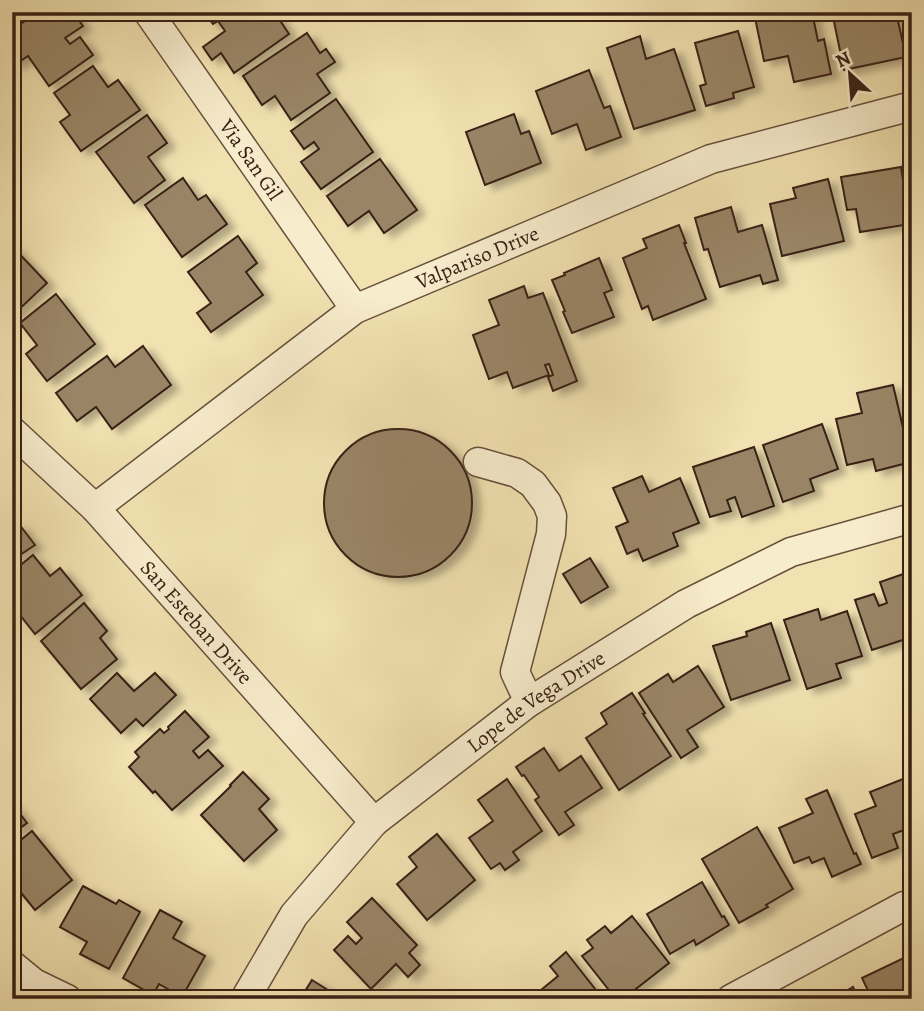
<svg xmlns="http://www.w3.org/2000/svg" width="924" height="1011" font-family="Alegreya,serif">
	<style>
		.building { fill: #998566; stroke: #392014; stroke-width: 2; filter: url(#shadow) }
		.lines { fill: none; stroke-linecap: round; stroke-linejoin: round }
		.minor-casing { stroke: #67503b; stroke-width: 31 }
		.minor { stroke: #f7eccc; stroke-width: 28 }
		.labels { text-anchor: middle; dominant-baseline: central; stroke-width: 5; stroke-linejoin: round; paint-order: stroke }
		.street-label { font-size: 21px; fill: #392014; stroke: #f7eccc }
	</style>
	<defs>
		<filter id="shadow"><feDropShadow dx="8" dy="4.5" stdDeviation="3.5" flood-color="#0004"/></filter>
	</defs>
	<rect width="100%" height="100%" fill="#f2e2b1"/>
	<filter id="stains"><feTurbulence type="fractalNoise" baseFrequency=".00286" numOctaves="4"/><feColorMatrix values="0 0 0 0 .2 0 0 0 0 .09 0 0 0 0 .02 0 0 0 .5 -.17"/></filter>
	<radialGradient id="worn" r=".72"><stop offset=".6" stop-color="#630" stop-opacity="0"/><stop offset="1" stop-color="#630" stop-opacity=".3"/></radialGradient>
	<g class="building">
		<path d="M 38,12 L 73,12 L 83,26 L 65,38 L 70,44 L 80,37 L 93,55 L 49,86 L 28,56 L 15,65 L 12,61 L 12,30 Z"/>
		<path d="M 207,12 L 277,12 L 277,16 L 289,34 L 234,73 L 221,53 L 212,60 L 203,47 L 225,31 L 218,21 L 213,24 L 205,13 Z"/>
		<path d="M 757,12 L 812,12 L 818,41 L 824,39 L 831,74 L 794,82 L 788,56 L 764,61 L 754,13 Z"/>
		<path d="M 832,12 L 896,12 L 906,57 L 844,70 Z"/>
		<path d="M 738,31 L 754,87 L 733,93 L 734,98 L 706,106 L 700,86 L 706,84 L 695,43 Z"/>
		<path d="M 307,33 L 320,53 L 326,49 L 335,62 L 317,74 L 330,93 L 291,120 L 275,96 L 262,105 L 243,76 Z"/>
		<path d="M 640,36 L 646,59 L 674,49 L 695,110 L 634,129 L 607,48 Z"/>
		<path d="M 93,66 L 108,87 L 118,80 L 140,110 L 81,151 L 60,122 L 70,115 L 54,93 Z"/>
		<path d="M 589,70 L 604,108 L 610,106 L 621,137 L 586,150 L 577,124 L 552,134 L 536,91 Z"/>
		<path d="M 336,99 L 373,152 L 321,189 L 301,162 L 319,149 L 314,142 L 304,149 L 291,131 Z"/>
		<path d="M 514,114 L 521,134 L 529,131 L 541,163 L 485,185 L 466,132 Z"/>
		<path d="M 147,115 L 167,143 L 148,157 L 165,180 L 134,203 L 96,152 Z"/>
		<path d="M 380,159 L 417,210 L 384,233 L 369,211 L 348,226 L 327,196 Z"/>
		<path d="M 901,167 L 910,224 L 860,232 L 856,209 L 847,210 L 841,177 Z"/>
		<path d="M 183,178 L 198,200 L 206,195 L 227,224 L 182,257 L 145,205 Z"/>
		<path d="M 828,179 L 844,241 L 782,256 L 770,204 L 796,198 L 793,188 Z"/>
		<path d="M 731,207 L 738,232 L 762,225 L 778,280 L 763,284 L 760,275 L 720,287 L 708,249 L 704,250 L 695,218 Z"/>
		<path d="M 679,225 L 686,243 L 684,243 L 706,299 L 653,320 L 648,306 L 642,309 L 623,258 L 647,248 L 643,239 Z"/>
		<path d="M 238,236 L 257,263 L 246,272 L 263,295 L 211,332 L 197,313 L 211,303 L 188,272 Z"/>
		<path d="M 12,246 L 47,283 L 12,316 Z"/>
		<path d="M 599,258 L 612,290 L 604,293 L 614,317 L 572,333 L 563,312 L 565,311 L 552,280 L 565,275 L 564,273 Z"/>
		<path d="M 524,286 L 528,298 L 543,293 L 577,381 L 553,391 L 548,377 L 553,375 L 549,364 L 545,365 L 549,375 L 513,388 L 507,372 L 489,379 L 473,335 L 499,325 L 489,300 Z"/>
		<path d="M 56,294 L 95,344 L 47,381 L 26,354 L 37,345 L 20,323 Z"/>
		<path d="M 143,346 L 171,385 L 112,429 L 96,407 L 77,421 L 56,393 L 107,356 L 115,367 Z"/>
		<path d="M 893,385 L 911,462 L 876,471 L 873,459 L 847,465 L 836,419 L 862,413 L 857,393 Z"/>
		<path d="M 822,424 L 838,469 L 810,479 L 814,491 L 783,502 L 763,445 Z"/>
		<circle cx="398" cy="503" r="74"/>
		<path d="M 754,447 L 774,506 L 742,517 L 735,497 L 727,500 L 731,511 L 710,517 L 693,467 Z"/>
		<path d="M 642,476 L 649,492 L 680,478 L 699,523 L 673,533 L 678,546 L 643,561 L 638,549 L 627,554 L 616,527 L 628,522 L 613,488 Z"/>
		<path d="M 19,524 L 35,545 L 17,557 L 16,556 L 12,559 L 12,529 Z"/>
		<path d="M 33,555 L 50,576 L 60,568 L 82,595 L 35,634 L 12,605 L 12,572 Z"/>
		<path d="M 590,558 L 608,587 L 581,603 L 563,574 Z"/>
		<path d="M 912,571 L 912,637 L 872,650 L 855,600 L 874,594 L 879,606 L 887,603 L 880,582 Z"/>
		<path d="M 84,603 L 107,631 L 100,638 L 117,659 L 81,689 L 41,641 Z"/>
		<path d="M 818,609 L 821,620 L 847,611 L 862,656 L 836,664 L 841,678 L 807,689 L 784,620 Z"/>
		<path d="M 771,623 L 790,680 L 731,700 L 713,646 L 747,636 L 746,632 Z"/>
		<path d="M 698,666 L 724,707 L 687,730 L 698,747 L 681,758 L 639,693 L 668,674 L 673,682 Z"/>
		<path d="M 117,673 L 134,691 L 155,673 L 176,695 L 143,726 L 136,719 L 121,733 L 90,699 Z"/>
		<path d="M 632,693 L 645,713 L 643,714 L 671,756 L 619,790 L 586,738 L 607,724 L 601,713 Z"/>
		<path d="M 185,711 L 209,737 L 193,751 L 199,758 L 208,750 L 223,766 L 172,810 L 155,791 L 153,793 L 129,767 L 139,757 L 135,752 L 160,729 L 164,733 L 169,729 L 168,727 Z"/>
		<path d="M 544,748 L 559,771 L 581,756 L 602,788 L 565,812 L 574,825 L 559,835 L 535,800 L 539,797 L 524,775 L 522,776 L 516,767 Z"/>
		<path d="M 243,772 L 269,799 L 259,809 L 277,830 L 244,861 L 201,815 L 231,786 L 230,785 Z"/>
		<path d="M 908,777 L 912,785 L 912,827 L 893,834 L 898,848 L 872,858 L 855,814 L 876,806 L 870,792 Z"/>
		<path d="M 507,779 L 542,831 L 513,852 L 519,860 L 505,870 L 500,863 L 491,869 L 469,838 L 493,821 L 478,800 Z"/>
		<path d="M 827,790 L 854,854 L 856,853 L 861,864 L 832,877 L 824,858 L 812,863 L 809,857 L 794,863 L 779,828 L 813,813 L 806,799 Z"/>
		<path d="M 12,803 L 27,823 L 12,834 Z"/>
		<path d="M 757,827 L 793,889 L 766,905 L 768,907 L 739,923 L 702,859 Z"/>
		<path d="M 32,831 L 72,880 L 35,910 L 18,889 L 12,895 L 12,847 Z"/>
		<path d="M 437,834 L 475,880 L 427,920 L 397,884 L 417,867 L 409,857 Z"/>
		<path d="M 702,882 L 722,917 L 724,916 L 729,925 L 696,945 L 694,940 L 670,954 L 647,914 Z"/>
		<path d="M 83,886 L 116,904 L 119,900 L 140,912 L 109,969 L 80,954 L 87,942 L 60,927 Z"/>
		<path d="M 372,898 L 417,945 L 409,953 L 420,965 L 408,977 L 396,964 L 371,989 L 334,950 L 348,936 L 356,944 L 362,938 L 347,922 Z"/>
		<path d="M 160,910 L 182,922 L 173,938 L 205,956 L 182,997 L 159,984 L 153,995 L 123,978 Z"/>
		<path d="M 632,916 L 669,963 L 623,999 L 616,999 L 582,956 L 593,948 L 587,940 L 605,926 L 611,933 Z"/>
		<path d="M 566,952 L 603,999 L 530,999 L 558,976 L 550,966 Z"/>
		<path d="M 912,954 L 912,999 L 872,999 L 862,978 Z"/>
		<path d="M 312,980 L 342,999 L 300,999 Z"/>
		<path d="M 853,987 L 857,995 L 856,996 L 857,999 L 833,999 Z"/>
	</g>
	<g class="lines">
		<defs>
			<g id="minor">
				<path id="s1" d="M 148,12 L 355,309"/>
				<path id="s2" d="M 12,431 L 95,508 L 374,822"/>
				<path d="M 478,462 L 517,473 L 533,484 L 547,503 L 552,516 L 551,534 L 515,672 L 529,702"/>
				<path id="s3" d="M 95,508 L 355,309 L 711,159 L 912,106"/>
				<path d="M 12,965 L 34,983 L 67,999"/>
				<path id="s4" d="M 245,999 L 294,915 L 374,822 L 529,702 L 686,604 L 791,552 L 912,518"/>
				<path d="M 731,999 L 904,906 L 912,904"/>
			</g>
		</defs>
		<use href="#minor" class="minor-casing"/>
		<use href="#minor" class="minor"/>
	</g>
	<g class="labels">
		<g class="street-label">
			<text stroke="none"><textPath href="#s1" startOffset="180">Via San Gil</textPath></text>
			<text stroke="none"><textPath href="#s3" startOffset="460">Valpariso Drive</textPath></text>
			<text stroke="none"><textPath href="#s2" startOffset="266">San Esteban Drive</textPath></text>
			<text stroke="none"><textPath href="#s4" startOffset="422">Lope de Vega Drive</textPath></text>
		</g>
	</g>
	<rect width="924" height="1011" fill="none" stroke="#f2e2b1" stroke-width="42"/>
	<rect x="14" y="14" width="896" height="983" fill="none" stroke="#392014" stroke-width="3.5"/>
	<rect x="21" y="21" width="882" height="969" fill="none" stroke="#392014" stroke-width="2"/>
	<g transform="translate(850 74) rotate(334)" stroke="#f7eccc" stroke-width="5" paint-order="stroke">
	<path d="M0-5L12 26L0 18L-12 26Z" fill="#392014"/>
	<text y="-10" font-size="19" font-weight="bold" text-anchor="middle" fill="#392014">N</text>
	</g>
	<rect width="100%" height="100%" filter="url(#stains)"/>
	<rect width="100%" height="100%" fill="url(#worn)"/>
</svg>
